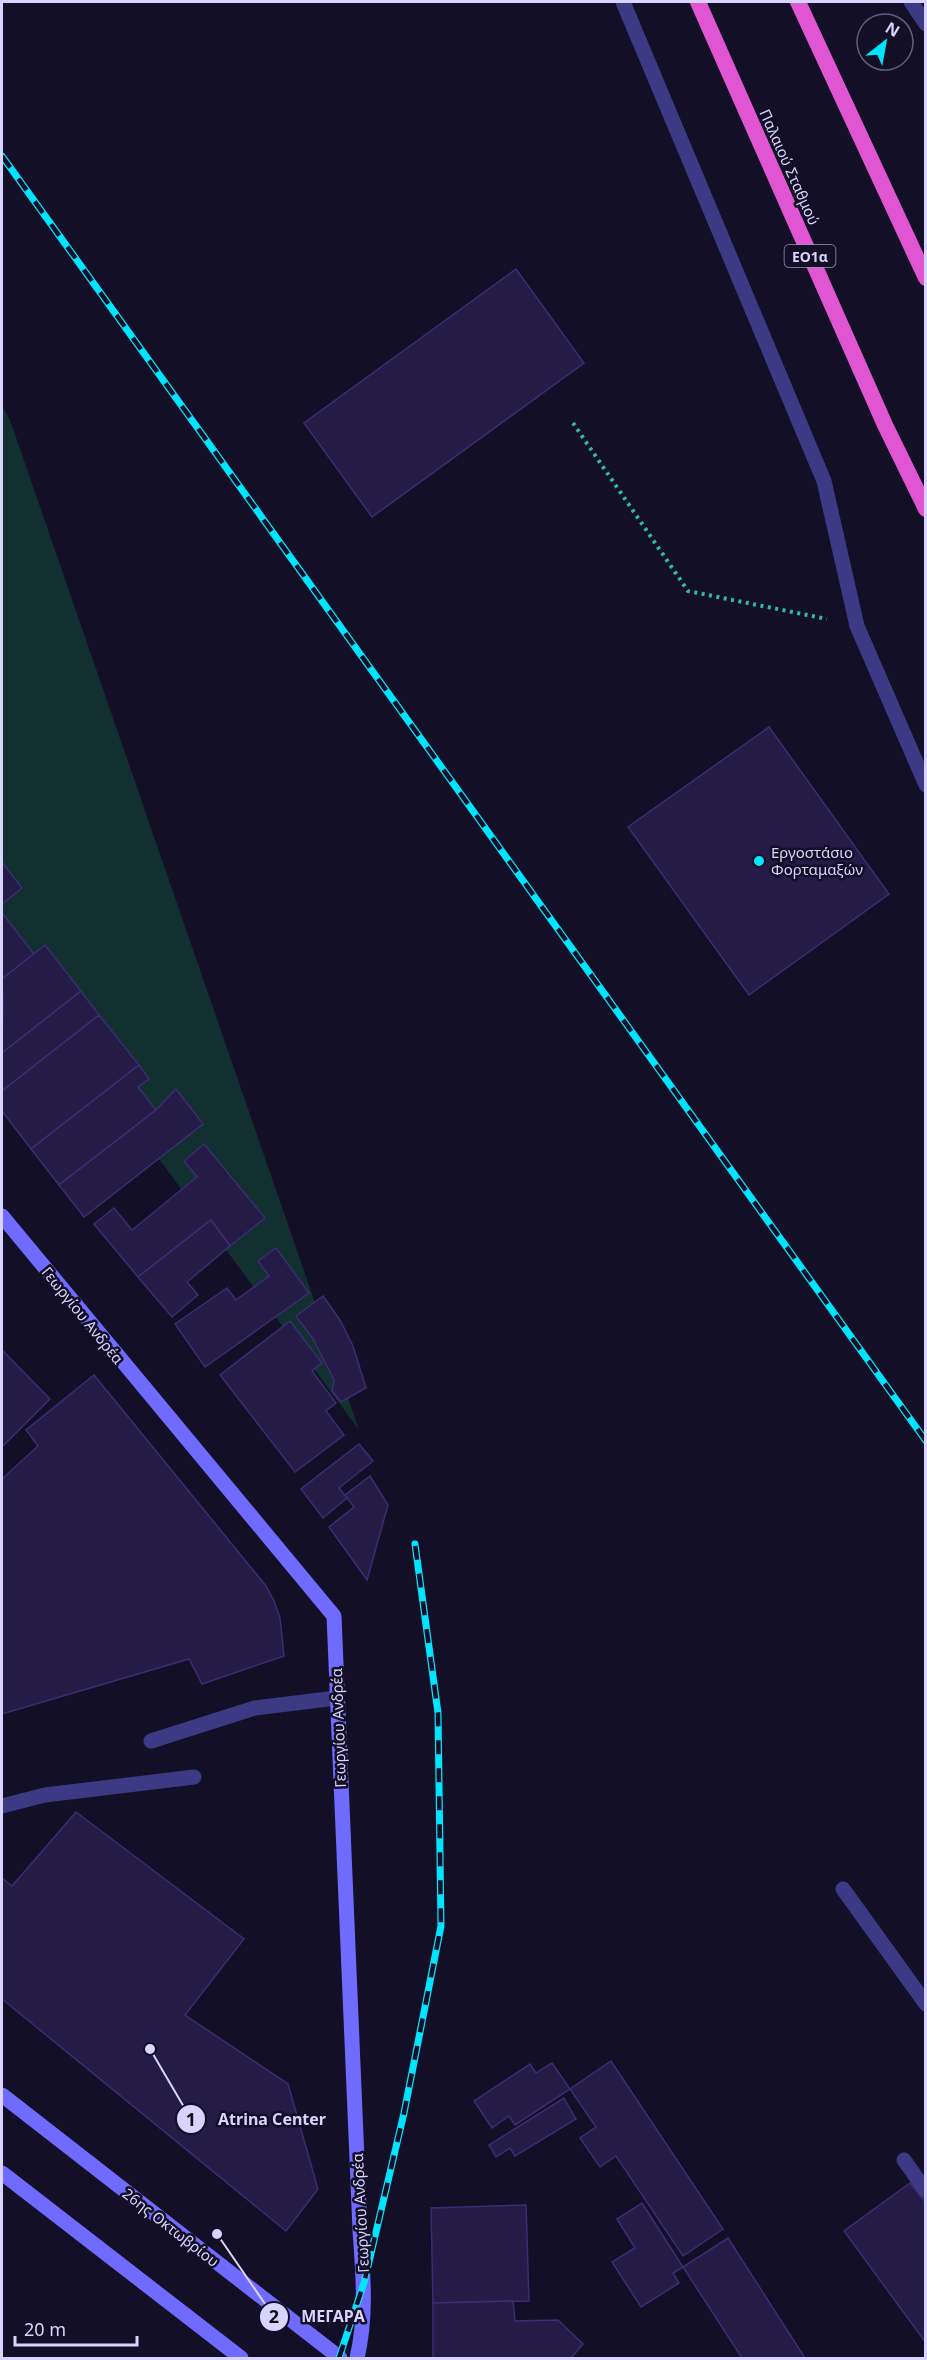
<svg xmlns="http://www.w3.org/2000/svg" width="927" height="2360" font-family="'Noto Sans',sans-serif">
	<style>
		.green { fill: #12302f }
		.building { fill: #241b47; stroke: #3b2d73; stroke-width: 1.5 }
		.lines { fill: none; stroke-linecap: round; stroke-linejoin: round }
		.path { stroke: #2fb8b0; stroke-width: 4; stroke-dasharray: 3 4.5; stroke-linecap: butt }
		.service { stroke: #3d3a85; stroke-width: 15 }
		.minor { stroke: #3d3a85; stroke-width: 15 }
		.secondary { stroke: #6f6bff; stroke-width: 15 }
		.trunk { stroke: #e055d1; stroke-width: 16 }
		.rail-casing { stroke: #00e5ff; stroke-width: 7 }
		.rail { stroke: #130f26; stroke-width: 4.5; stroke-dasharray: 14; stroke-linecap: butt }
		.poi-dot { fill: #00e5ff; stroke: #130f26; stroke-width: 2 }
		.labels { text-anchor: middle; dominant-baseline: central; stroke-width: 5; stroke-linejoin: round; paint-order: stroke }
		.shield { fill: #130f26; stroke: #9e99be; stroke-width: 1.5 }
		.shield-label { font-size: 14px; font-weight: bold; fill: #d9d4ff }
		.street-label { font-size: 15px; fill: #d9d4ff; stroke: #130f26 }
		.poi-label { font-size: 15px; fill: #d9d4ff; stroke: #130f26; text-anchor: start }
		.leader { fill: none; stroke: #d9d4ff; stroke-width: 2 }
		.callout-dot { fill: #d9d4ff; stroke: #130f26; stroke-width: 2 }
		.mark-label { font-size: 18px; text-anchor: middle; font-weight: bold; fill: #111 }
		.callout-label { font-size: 16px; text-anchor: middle; font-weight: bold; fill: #d9d4ff; stroke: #130f26; stroke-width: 5; stroke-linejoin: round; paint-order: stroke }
	</style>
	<rect width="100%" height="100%" fill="#130f26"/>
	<path class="green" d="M 2,406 L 10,420 L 359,1430 L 2,946 Z"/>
	<g class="building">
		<path d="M 516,269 L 584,363 L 372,517 L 304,423 Z"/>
		<path d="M 769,727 L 889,894 L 749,995 L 628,827 Z"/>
		<path d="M 2,862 L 22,888 L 2,904 Z"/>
		<path d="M 2,913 L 34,954 L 2,979 Z"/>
		<path d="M 45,945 L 81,991 L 2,1053 L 3,1000 L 2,979 Z"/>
		<path d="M 81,991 L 99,1015 L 2,1091 L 2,1053 Z"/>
		<path d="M 99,1015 L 139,1065 L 31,1149 L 2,1111 L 2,1091 Z"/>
		<path d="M 139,1065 L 149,1079 L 138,1087 L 156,1110 L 59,1185 L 31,1149 Z"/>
		<path d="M 176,1089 L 203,1124 L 84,1217 L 59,1185 L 156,1110 Z"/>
		<path d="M 204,1144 L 265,1218 L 230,1246 L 211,1220 L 138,1277 L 94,1224 L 114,1208 L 132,1230 L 197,1177 L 184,1161 Z"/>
		<path d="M 211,1220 L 230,1246 L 187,1282 L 198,1295 L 172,1317 L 138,1277 Z"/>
		<path d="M 276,1248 L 309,1293 L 205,1367 L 175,1324 L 227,1288 L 236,1300 L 269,1276 L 258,1261 Z"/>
		<path d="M 323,1296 L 340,1320 L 353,1346 L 366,1388 L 341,1402 L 332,1391 L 334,1380 L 313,1339 L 296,1316 Z"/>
		<path d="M 290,1321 L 322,1363 L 312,1371 L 336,1403 L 326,1411 L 344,1435 L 295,1472 L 220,1375 Z"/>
		<path d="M 2,1350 L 50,1399 L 2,1447 Z"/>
		<path d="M 94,1375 L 266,1586 L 274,1601 L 280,1618 L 284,1656 L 202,1684 L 189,1659 L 2,1714 L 2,1479 L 38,1446 L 26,1430 Z"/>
		<path d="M 359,1444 L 373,1461 L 339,1488 L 347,1498 L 323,1518 L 301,1489 Z"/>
		<path d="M 370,1476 L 388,1505 L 367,1580 L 329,1527 L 354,1507 L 345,1495 Z"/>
		<path d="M 76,1812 L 244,1939 L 185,2015 L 288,2084 L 318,2189 L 286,2231 L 2,1999 L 2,1878 L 12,1886 Z"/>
		<path d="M 611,2061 L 723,2229 L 683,2256 L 616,2156 L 600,2167 L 580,2138 L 596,2127 L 570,2089 Z"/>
		<path d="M 552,2063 L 570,2089 L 515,2125 L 509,2116 L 492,2128 L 474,2101 L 530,2064 L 536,2073 Z"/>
		<path d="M 564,2098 L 576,2119 L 515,2156 L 510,2148 L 496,2157 L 489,2145 Z"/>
		<path d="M 910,2183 L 926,2203 L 926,2343 L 844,2231 Z"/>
		<path d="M 642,2203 L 683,2267 L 673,2273 L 679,2283 L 641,2307 L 612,2262 L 635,2248 L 617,2219 Z"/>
		<path d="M 526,2205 L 529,2301 L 433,2303 L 431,2208 Z"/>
		<path d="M 728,2238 L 805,2358 L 742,2358 L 683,2267 Z"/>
		<path d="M 513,2301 L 515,2321 L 558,2320 L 583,2344 L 571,2358 L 433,2358 L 433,2303 Z"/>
	</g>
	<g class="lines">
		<path class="path" d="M 573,423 L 688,591 L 827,619"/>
		<g class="service">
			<path d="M 623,2 L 824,481 L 857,626 L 926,785"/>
			<path d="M 151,1741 L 255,1708 L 336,1698"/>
			<path d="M 2,1806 L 45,1795 L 194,1777"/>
			<path d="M 843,1889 L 926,2004"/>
			<path d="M 904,2160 L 926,2191"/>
		</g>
		<path class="minor" d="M 911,2 L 926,24"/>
		<g class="secondary">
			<path d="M 2,1216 L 334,1616 L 360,2230 C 363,2273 367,2316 357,2358"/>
			<path d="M 2,2095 L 340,2358"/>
			<path d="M 2,2173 L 241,2358"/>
		</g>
		<g class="trunk">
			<path d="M 698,2 L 885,425 L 926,509"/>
			<path d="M 798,2 L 926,278"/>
		</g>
		<defs>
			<g id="rail">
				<path d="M 2,156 L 926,1441"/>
				<path d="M 339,2358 L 364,2283 L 404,2113 L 441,1926 L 438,1713 L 415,1544"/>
			</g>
		</defs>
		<use href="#rail" class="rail-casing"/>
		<use href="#rail" class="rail"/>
	</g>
	<circle class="poi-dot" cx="759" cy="861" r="6"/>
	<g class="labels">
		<rect class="shield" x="784.5" y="245" width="51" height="22" rx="4.5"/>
		<g class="shield-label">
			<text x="810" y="256">ΕΟ1α</text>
		</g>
		<g class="street-label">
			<text transform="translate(790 167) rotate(66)">Παλαιού Σταθμού</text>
			<text transform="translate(83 1315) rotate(51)">Γεωργίου Ανδρέα</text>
			<text transform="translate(338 1728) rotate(-92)">Γεωργίου Ανδρέα</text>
			<text transform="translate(360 2213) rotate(-93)">Γεωργίου Ανδρέα</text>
			<text transform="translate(171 2227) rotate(38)">26ης Οκτωβρίου</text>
		</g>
		<g class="poi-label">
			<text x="771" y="852">Εργοστάσιο<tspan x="771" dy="17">Φορταμαξών</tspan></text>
		</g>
	</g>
	<path class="leader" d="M150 2049L191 2119M217 2234L274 2317"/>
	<g class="callout-dot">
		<circle cx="150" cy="2049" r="6"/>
		<circle cx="217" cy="2234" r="6"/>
		<circle cx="191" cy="2119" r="15"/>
		<circle cx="274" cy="2317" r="15"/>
	</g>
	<g class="mark-label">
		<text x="191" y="2126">1</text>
		<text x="274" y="2323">2</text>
	</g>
	<g class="callout-label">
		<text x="272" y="2125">Atrina Center</text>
		<text x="333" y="2322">ΜΕΓΑΡΑ</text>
	</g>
	<rect width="927" height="2360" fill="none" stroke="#d9d4ff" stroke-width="6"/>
	<g transform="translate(885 42) rotate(31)"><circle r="28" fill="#130f26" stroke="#625e7d" stroke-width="1.5"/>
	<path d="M0-4.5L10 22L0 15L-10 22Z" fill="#00e5ff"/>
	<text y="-9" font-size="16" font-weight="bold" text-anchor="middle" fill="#d9d4ff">N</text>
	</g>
	<path d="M15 2336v9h122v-9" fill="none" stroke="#d9d4ff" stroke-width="3"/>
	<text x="24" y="2336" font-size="18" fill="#d9d4ff" stroke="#130f26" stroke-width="4.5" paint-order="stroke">20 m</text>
</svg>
